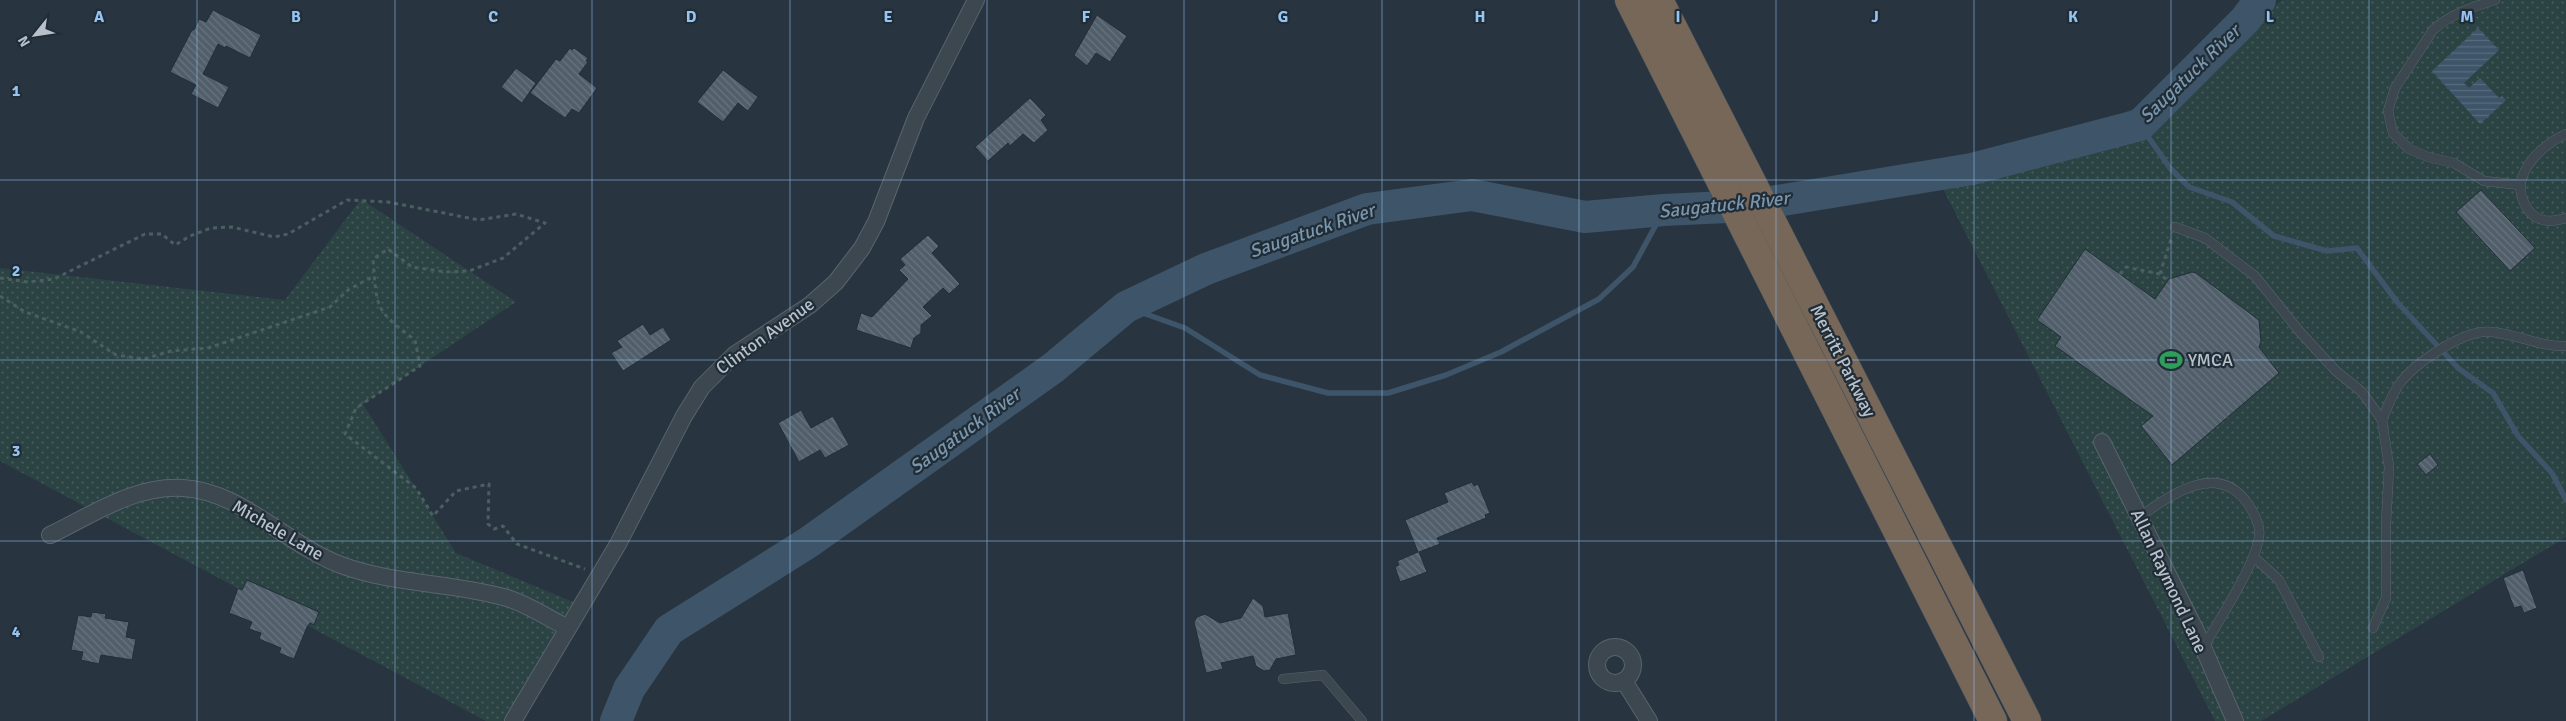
<svg xmlns="http://www.w3.org/2000/svg" width="2566" height="721" font-family="Signika,sans-serif">
	<style>
		.park { fill: url(#park-dots) }
		.water { fill: url(#water-rules) }
		.lines { fill: none; stroke-linecap: round; stroke-linejoin: round }
		.stream { stroke: #3e5569; stroke-width: 5.5 }
		.river { stroke: #3e5569; stroke-width: 32 }
		.building { fill: url(#building-back-hatch); stroke: #222e38 }
		.service-casing { stroke: #59646e; stroke-width: 10 }
		.minor-casing { stroke: #59646e; stroke-width: 18 }
		.motorway-casing { stroke: #46515b; stroke-width: 29 }
		.path { stroke: #4a5f60; stroke-width: 3; stroke-dasharray: 4 4; stroke-linecap: butt }
		.service { stroke: #3c4750; stroke-width: 9 }
		.minor { stroke: #3c4750; stroke-width: 16 }
		.motorway { stroke: #766759; stroke-width: 28 }
		.grid { fill: none; stroke: #95c4f3; stroke-width: 1; stroke-opacity: 0.55 }
		.labels { text-anchor: middle; dominant-baseline: central; stroke-width: 4.5; stroke-linejoin: round; paint-order: stroke }
		.street-label { font-size: 18px; fill: #b8c1cb; stroke: #202c36 }
		.poi-label { font-size: 18px; fill: #b8c1cb; stroke: #202c36; text-anchor: start }
		.water-label { font-size: 19px; font-style: italic; fill: #7a96ac; stroke: #202c36 }
		.grid-label { font-size: 16px; text-anchor: middle; font-weight: bold; fill: #95c4f3; stroke: #202c36; stroke-width: 4.5; stroke-linejoin: round; paint-order: stroke }
	</style>
	<defs>
		<pattern id="park-dots" width="8" height="8" patternUnits="userSpaceOnUse" patternTransform="scale(1.25)"><rect width="8" height="8" fill="#2b4343"/><path d="M2 2h.1M6 6h.1" fill="none" stroke="#485c5d" stroke-width="1.8" stroke-linecap="round"/></pattern>
		<pattern id="water-rules" width="6" height="5" patternUnits="userSpaceOnUse" patternTransform="scale(1.25)"><rect width="6" height="5" fill="#3e5569"/><path d="M0 2.5h6" fill="none" stroke="#586c7d"/></pattern>
		<pattern id="building-back-hatch" width="6" height="6" patternUnits="userSpaceOnUse" patternTransform="scale(1.25)"><rect width="6" height="6" fill="#515f6b"/><path d="M-1 5l2 2M0 0l6 6M5-1l2 2" fill="none" stroke="#68747f"/></pattern>
	</defs>
	<rect width="100%" height="100%" fill="#283541"/>
	<g class="park">
		<path d="M 2282,0 L 2566,0 L 2566,537 L 2261,721 L 2215,721 L 1940,183 L 2008,170 L 2076,134 L 2135,108 Z"/>
		<path d="M 361,199 L 516,302 L 363,404 L 456,553 L 585,607 L 518,721 L 486,721 L 0,461 L 0,268 L 285,300 Z"/>
	</g>
	<path class="water" d="M 2478,28 L 2499,50 L 2464,83 L 2469,88 L 2480,78 L 2499,98 L 2502,96 L 2506,100 L 2480,124 L 2432,71 Z"/>
	<g class="lines">
		<g class="stream">
			<path d="M 2140,125 L 2170,168 L 2189,187 L 2232,202 L 2274,236 L 2327,251 L 2357,248 L 2397,302 L 2458,368 L 2493,393 L 2518,436 L 2552,473 L 2566,500"/>
			<path d="M 1126,307 L 1185,328 L 1260,375 L 1328,393 L 1388,393 L 1446,375 L 1501,352 L 1599,299 L 1633,267 L 1664,210"/>
		</g>
		<path class="river" d="M 616,721 L 629,689 L 669,630 L 809,542 L 1053,368 L 1126,307 L 1206,269 L 1367,209 L 1472,195 L 1585,217 L 1664,210 L 1747,206 L 1972,169 L 2140,125 L 2245,20 L 2260,0"/>
	</g>
	<g class="building">
		<path d="M 213,10 L 261,35 L 250,58 L 226,46 L 225,48 L 218,44 L 203,74 L 229,87 L 218,108 L 191,94 L 196,85 L 170,72 L 192,30 L 194,30 L 199,19 L 206,22 Z"/>
		<path d="M 1097,15 L 1127,36 L 1110,62 L 1096,53 L 1087,66 L 1074,55 Z"/>
		<path d="M 570,48 L 572,50 L 574,48 L 588,58 L 586,61 L 588,62 L 579,74 L 597,88 L 579,113 L 572,109 L 565,118 L 530,93 L 556,59 L 560,61 Z"/>
		<path d="M 516,68 L 536,83 L 522,103 L 501,87 Z"/>
		<path d="M 723,70 L 758,97 L 748,111 L 738,103 L 723,122 L 697,102 Z"/>
		<path d="M 1030,98 L 1046,115 L 1041,120 L 1048,130 L 1034,143 L 1023,134 L 1010,146 L 1008,143 L 988,161 L 975,147 Z"/>
		<path d="M 2481,190 L 2535,248 L 2510,271 L 2456,212 Z"/>
		<path d="M 928,235 L 939,246 L 932,253 L 960,284 L 949,294 L 943,288 L 923,307 L 932,316 L 921,325 L 921,333 L 914,338 L 911,348 L 856,330 L 861,313 L 872,317 L 908,279 L 899,270 L 905,265 L 900,259 Z"/>
		<path d="M 2085,249 L 2155,299 L 2169,279 L 2192,272 L 2196,273 L 2259,320 L 2261,342 L 2259,347 L 2279,373 L 2172,465 L 2141,426 L 2153,416 L 2055,346 L 2061,337 L 2037,320 Z"/>
		<path d="M 643,324 L 650,335 L 663,327 L 671,340 L 623,371 L 611,353 L 622,347 L 617,341 Z"/>
		<path d="M 801,410 L 811,428 L 833,416 L 849,445 L 825,458 L 820,450 L 799,462 L 778,423 Z"/>
		<path d="M 2430,454 L 2438,465 L 2426,475 L 2417,464 Z"/>
		<path d="M 1472,482 L 1474,486 L 1478,484 L 1490,513 L 1485,515 L 1486,518 L 1437,538 L 1440,544 L 1419,552 L 1427,572 L 1400,582 L 1395,567 L 1399,565 L 1397,561 L 1418,552 L 1405,520 L 1448,502 L 1444,493 Z"/>
		<path d="M 2523,570 L 2537,608 L 2524,613 L 2521,606 L 2514,608 L 2503,578 Z"/>
		<path d="M 247,580 L 319,612 L 314,625 L 310,623 L 307,627 L 294,659 L 279,653 L 281,648 L 259,639 L 261,633 L 249,629 L 252,622 L 229,613 L 238,588 L 242,590 Z"/>
		<path d="M 1253,598 L 1263,606 L 1265,617 L 1288,613 L 1296,655 L 1276,659 L 1270,670 L 1264,671 L 1256,666 L 1253,656 L 1221,663 L 1223,669 L 1206,673 L 1194,622 L 1197,617 L 1205,614 L 1220,623 L 1241,618 Z"/>
		<path d="M 92,612 L 106,614 L 105,618 L 129,622 L 126,637 L 136,639 L 132,660 L 101,655 L 99,664 L 81,660 L 83,652 L 71,650 L 78,615 L 91,617 Z"/>
	</g>
	<g class="lines">
		<defs>
			<g id="service">
				<path d="M 2495,0 C 2473,7 2450,14 2433,30 L 2395,88 L 2388,111 L 2393,133 L 2409,149 L 2428,157 L 2454,163 L 2484,181 L 2521,185"/>
				<path d="M 2566,134 C 2548,142 2528,159 2522,178 C 2517,193 2526,216 2543,220 C 2550,222 2558,220 2566,218"/>
				<path d="M 2175,227 L 2205,238 L 2255,276 L 2300,332 L 2336,371 L 2362,392 L 2382,420 L 2389,467 L 2386,524 L 2386,598 L 2373,628"/>
				<path d="M 2382,420 C 2387,408 2391,397 2398,386 C 2413,364 2464,329 2491,332 C 2517,334 2540,347 2566,346"/>
				<path d="M 2139,517 C 2171,495 2218,460 2248,504 C 2254,513 2261,525 2259,536 C 2257,563 2217,622 2203,649"/>
				<path d="M 2254,557 L 2279,580 L 2319,657"/>
				<path d="M 1283,679 L 1323,675 L 1362,721"/>
			</g>
			<g id="minor">
				<path d="M 2102,442 L 2196,631 L 2235,721"/>
				<path d="M 50,535 C 92,515 134,485 183,488 C 241,491 287,545 341,565 C 395,585 452,582 507,598 C 527,604 548,618 568,628"/>
				<circle cx="1615" cy="665" r="18"/>
				<path d="M 1624,681 L 1649,721"/>
				<path d="M 513,721 L 618,544 L 684,416 L 702,387 L 734,355 L 810,305 L 836,282 L 862,248 L 876,222 L 916,118 L 976,0"/>
			</g>
			<g id="motorway">
				<path d="M 1629,0 L 1993,721"/>
				<path d="M 1659,0 L 2027,721"/>
			</g>
		</defs>
		<use href="#service" class="service-casing"/>
		<use href="#minor" class="minor-casing"/>
		<use href="#motorway" class="motorway-casing"/>
		<g class="path">
			<path d="M 2120,274 L 2126,267 L 2160,274 L 2168,281"/>
			<path d="M 2160,274 L 2171,239"/>
			<path d="M 0,278 L 28,282 L 54,279 L 145,234 L 162,234 L 175,245 L 190,236 L 211,228 L 232,227 L 274,237 L 288,234 L 347,200 L 388,202 L 479,220 L 516,214 L 545,223 L 503,258 L 469,271 L 446,272 L 412,267 L 388,249 L 373,259 C 377,309 374,309 415,340 L 420,366 L 356,408 L 345,434 L 416,488 L 433,516 L 456,491 L 489,484 L 488,524 L 494,529 L 503,526 L 517,544 L 585,569"/>
			<path d="M 0,296 L 25,312 L 81,332 L 116,355 L 144,359 L 171,351 L 208,348 L 330,307 L 348,290 L 374,276"/>
		</g>
		<use href="#service" class="service"/>
		<use href="#minor" class="minor"/>
		<use href="#motorway" class="motorway"/>
	</g>
	<path class="grid" d="M 197,0 L 197,721M 395,0 L 395,721M 592,0 L 592,721M 790,0 L 790,721M 987,0 L 987,721M 1184,0 L 1184,721M 1382,0 L 1382,721M 1579,0 L 1579,721M 1776,0 L 1776,721M 1974,0 L 1974,721M 2171,0 L 2171,721M 2369,0 L 2369,721M 0,180 L 2566,180M 0,360 L 2566,360M 0,541 L 2566,541"/>
	<defs>
		<symbol id="stadium-bare" viewBox="-9 -9 18 18"><path d="M0-5a6.5 5 0 1 0 0 10a6.5 5 0 1 0 0-10ZM-3.5-1.8h7v3.6h-7Z" fill="#2e9e5b" stroke="#202c36" stroke-width="2.5" paint-order="stroke"/></symbol>
	</defs>
	<g fill-rule="evenodd">
		<use href="#stadium-bare" x="2155" y="344" width="32" height="32"/>
	</g>
	<g class="labels">
		<g class="street-label">
			<text transform="translate(765 336) rotate(-36)">Clinton Avenue</text>
			<text transform="translate(1843 361) rotate(63)">Merritt Parkway</text>
			<text transform="translate(278 530) rotate(30)">Michele Lane</text>
			<text transform="translate(2169 581) rotate(65)">Allan Raymond Lane</text>
		</g>
		<g class="poi-label">
			<text x="2188" y="360">YMCA</text>
		</g>
		<g class="water-label">
			<text transform="translate(2190 74) rotate(-44)">Saugatuck River</text>
			<text transform="translate(1724 205) rotate(-6)">Saugatuck River</text>
			<text transform="translate(1312 231) rotate(-19)">Saugatuck River</text>
			<text transform="translate(965 431) rotate(-36)">Saugatuck River</text>
		</g>
	</g>
	<g class="grid-label">
		<text x="99" y="22">A</text>
		<text x="296" y="22">B</text>
		<text x="493" y="22">C</text>
		<text x="691" y="22">D</text>
		<text x="888" y="22">E</text>
		<text x="1086" y="22">F</text>
		<text x="1283" y="22">G</text>
		<text x="1480" y="22">H</text>
		<text x="1678" y="22">I</text>
		<text x="1875" y="22">J</text>
		<text x="2073" y="22">K</text>
		<text x="2270" y="22">L</text>
		<text x="2467" y="22">M</text>
		<text x="16" y="96">1</text>
		<text x="16" y="276">2</text>
		<text x="16" y="456">3</text>
		<text x="16" y="637">4</text>
	</g>
	<g transform="translate(35 35) rotate(240)" stroke="#202c36" stroke-width="4" paint-order="stroke">
	<path d="M0-4L9 19L0 12L-9 19Z" fill="#b8c1cb"/>
	<text y="-8" font-size="14" font-weight="bold" text-anchor="middle" fill="#b8c1cb">N</text>
	</g>
</svg>
